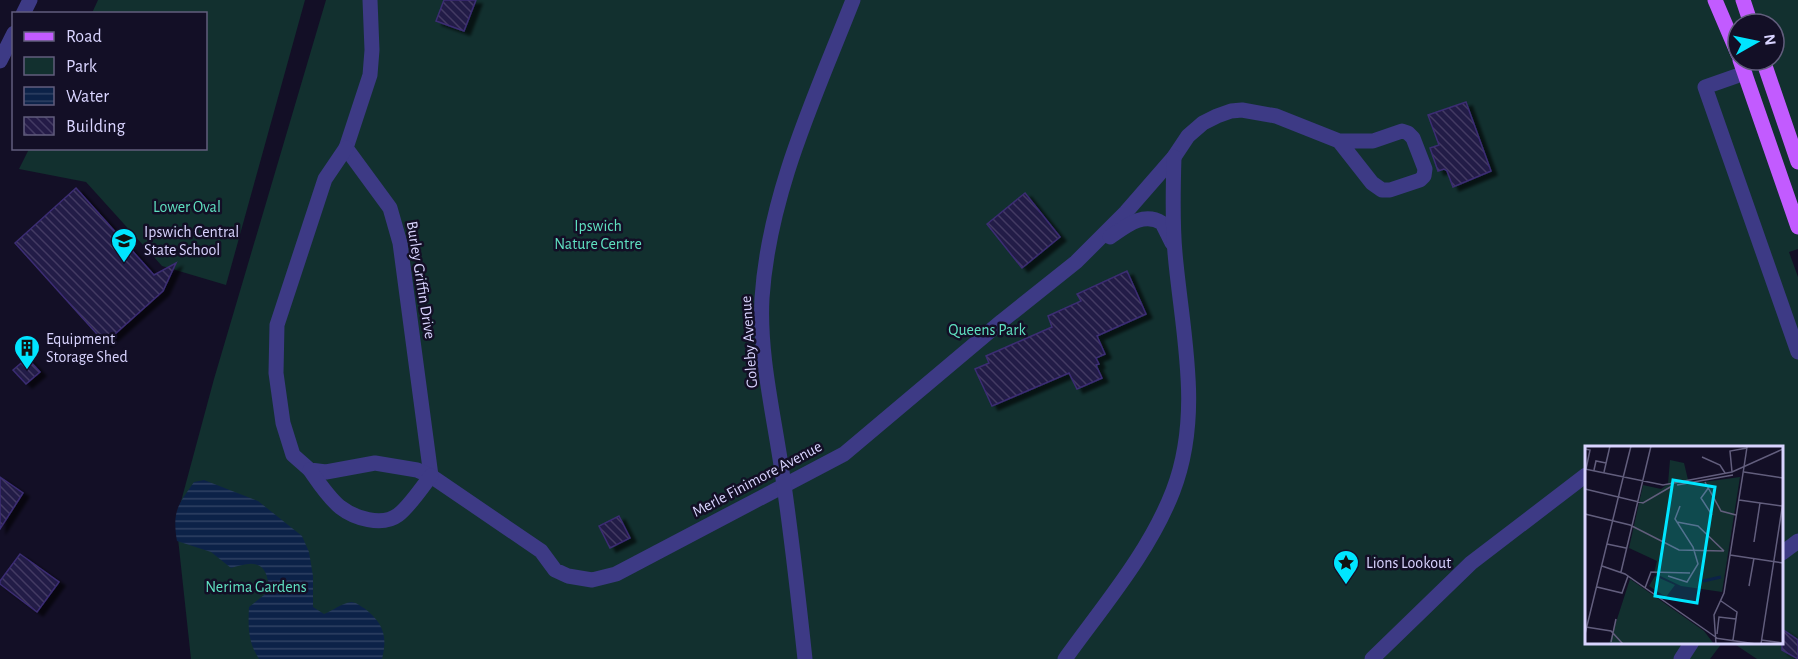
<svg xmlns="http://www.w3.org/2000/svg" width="1798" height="659" font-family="'Alegreya Sans',sans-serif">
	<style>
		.green { fill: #12302f; fill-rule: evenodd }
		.water { fill: url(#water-rules) }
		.building { fill: url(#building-back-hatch); stroke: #3b2d73; stroke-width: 1.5; filter: url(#shadow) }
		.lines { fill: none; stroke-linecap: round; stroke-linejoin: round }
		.minor { stroke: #3d3a85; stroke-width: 15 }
		.major { stroke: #c25bff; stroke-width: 15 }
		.labels { text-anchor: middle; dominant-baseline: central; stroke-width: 5; stroke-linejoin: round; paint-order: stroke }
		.park-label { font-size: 16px; fill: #5fe0c0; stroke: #130f26 }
		.poi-label { font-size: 16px; fill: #d9d4ff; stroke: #130f26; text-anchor: start }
		.street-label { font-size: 16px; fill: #d9d4ff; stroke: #130f26 }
		.inset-river { fill: none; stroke: #0c2248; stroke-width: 3 }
		.inset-road { fill: none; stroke: #625e7d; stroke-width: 1.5 }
		.view { fill: #00e5ff; fill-opacity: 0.15; stroke: #00e5ff; stroke-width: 3 }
		.inset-edge { fill: none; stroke: #d9d4ff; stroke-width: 3 }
	</style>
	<defs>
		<pattern id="water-rules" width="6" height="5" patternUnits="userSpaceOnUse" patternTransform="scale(1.5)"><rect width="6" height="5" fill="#0c2248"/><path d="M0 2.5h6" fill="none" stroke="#2f4163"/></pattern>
		<pattern id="building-back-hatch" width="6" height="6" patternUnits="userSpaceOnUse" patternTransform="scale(1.5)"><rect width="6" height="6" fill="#241b47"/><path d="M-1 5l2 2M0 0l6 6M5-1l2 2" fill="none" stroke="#433b63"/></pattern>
		<filter id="shadow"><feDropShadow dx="6" dy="4" stdDeviation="1.5" flood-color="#0009"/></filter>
	</defs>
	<rect width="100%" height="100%" fill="#130f26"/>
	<g class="green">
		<path d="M 98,0 L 305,0 L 226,285 L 162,266 L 86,182 L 19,169 L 29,149 L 206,148 L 206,14 L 92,13 Z"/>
		<path d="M 326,0 L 1798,0 L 1798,249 L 1789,252 L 1798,277 L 1798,659 L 1757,659 L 1733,643 L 1782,642 L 1782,448 L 1586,448 L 1586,642 L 1722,643 L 1710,659 L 191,659 L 176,520 L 214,379 ZM 1738,24 L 1774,24 L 1774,60 L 1738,60 Z"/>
	</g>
	<path class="water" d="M 204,480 L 258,501 L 302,536 L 309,552 L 313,576 L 313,607 L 324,614 C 332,611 342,603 351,602 C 356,602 360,606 364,608 C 383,623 388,635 382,659 L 259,659 C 248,642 248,627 249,607 L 269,591 C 270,585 268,582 267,577 C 262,558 245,564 231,568 L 211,552 L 177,541 C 172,511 178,505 194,482 Z"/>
	<g class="building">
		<path d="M 444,0 L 476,0 L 464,31 L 436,21 Z"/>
		<path d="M 1466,102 L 1491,171 L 1453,187 L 1447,171 L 1444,169 L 1438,171 L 1430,148 L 1439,145 L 1428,115 Z"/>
		<path d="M 76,188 L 154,275 L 176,263 L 163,291 L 105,343 L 15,243 Z"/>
		<path d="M 1025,193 L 1060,237 L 1022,268 L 987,224 Z"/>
		<path d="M 1127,271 L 1146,314 L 1097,336 L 1105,354 L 1096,358 L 1099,364 L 1096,365 L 1102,378 L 1077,389 L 1069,373 L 992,406 L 975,369 L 989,363 L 986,356 L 1052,327 L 1048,316 L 1081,301 L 1077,294 Z"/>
		<path d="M 27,358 L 40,372 L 26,384 L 13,370 Z"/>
		<path d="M 0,477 L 23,493 L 0,529 Z"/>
		<path d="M 619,516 L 630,538 L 610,548 L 599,526 Z"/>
		<path d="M 20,554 L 59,582 L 37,612 L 0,584 L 0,581 Z"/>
		<path d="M 1782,629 L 1798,640 L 1798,659 L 1782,650 Z"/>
	</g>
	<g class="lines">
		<g class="minor">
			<path d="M 370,0 L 372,50 L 370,75 L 346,148 L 390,208 L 400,243 L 431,476"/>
			<path d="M 23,14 L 30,0"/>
			<path d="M 0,61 L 14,33"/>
			<path d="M 1745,73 L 1705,87 L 1798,352"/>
			<path d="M 346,148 L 325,179 L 277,325 L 276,373 L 283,423 L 293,455 L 310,470 L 326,472 L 375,463 L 417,470 L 431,476 L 541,551 L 555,570 L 568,576 L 592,580 L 616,574 L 844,454 L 1002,321 L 1076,262 L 1126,212 L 1174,157 L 1188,136 L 1203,123 L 1217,116 L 1231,111 L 1242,110 L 1276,116 L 1339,141 L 1373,141 L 1402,131 L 1408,133 L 1413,138 L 1425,169 L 1424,176 L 1420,180 L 1390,190 L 1382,190 L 1372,183 L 1339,141"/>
			<path d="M 1110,237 C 1125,227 1143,211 1162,223 L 1172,243"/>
			<path d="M 310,470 C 319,483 328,497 340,507 C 354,518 382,527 398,515 C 409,507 422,487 431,476"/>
			<path d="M 1782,553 L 1798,541"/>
			<path d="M 805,659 C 798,594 791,529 781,465 C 773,411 759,353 762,298 C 769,193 815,97 853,0"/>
			<path d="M 1065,659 C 1103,606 1149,553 1173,491 C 1203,413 1182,333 1175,253 C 1172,221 1173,189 1174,157"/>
			<path d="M 1372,659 L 1471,563 L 1586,475"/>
			<path d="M 1681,659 L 1692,642"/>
		</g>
		<g class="major">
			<path d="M 1715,0 L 1738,54"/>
			<path d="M 1743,0 L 1751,24"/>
			<path d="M 1740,60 L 1798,227"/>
			<path d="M 1763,60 L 1798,162"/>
		</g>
	</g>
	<defs>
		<symbol id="school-pin" viewBox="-11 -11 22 30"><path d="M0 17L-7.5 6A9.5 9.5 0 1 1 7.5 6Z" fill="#00e5ff" stroke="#130f26"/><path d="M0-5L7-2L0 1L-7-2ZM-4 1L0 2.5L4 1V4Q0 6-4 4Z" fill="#111"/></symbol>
		<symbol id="building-pin" viewBox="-11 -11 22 30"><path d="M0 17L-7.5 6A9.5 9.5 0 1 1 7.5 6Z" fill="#00e5ff" stroke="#130f26"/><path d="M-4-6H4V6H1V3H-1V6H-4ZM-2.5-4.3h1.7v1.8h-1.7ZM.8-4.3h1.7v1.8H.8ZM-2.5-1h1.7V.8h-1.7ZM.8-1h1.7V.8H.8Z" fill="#111"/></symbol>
		<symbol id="sight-pin" viewBox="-11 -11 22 30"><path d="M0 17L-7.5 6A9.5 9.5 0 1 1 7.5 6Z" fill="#00e5ff" stroke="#130f26"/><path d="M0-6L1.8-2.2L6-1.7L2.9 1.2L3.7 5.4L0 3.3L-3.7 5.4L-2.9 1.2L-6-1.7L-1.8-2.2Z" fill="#111"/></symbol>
	</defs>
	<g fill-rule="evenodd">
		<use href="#school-pin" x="109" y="226" width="30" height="40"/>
		<use href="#building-pin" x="12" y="333" width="30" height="40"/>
		<use href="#sight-pin" x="1331" y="548" width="30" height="40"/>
	</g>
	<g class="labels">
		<g class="park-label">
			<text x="187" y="207">Lower Oval</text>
			<text x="598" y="226">Ipswich<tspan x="598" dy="18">Nature Centre</tspan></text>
			<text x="987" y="330">Queens Park</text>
			<text x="256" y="587">Nerima Gardens</text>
		</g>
		<g class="poi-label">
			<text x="144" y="232">Ipswich Central<tspan x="144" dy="18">State School</tspan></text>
			<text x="46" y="339">Equipment<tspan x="46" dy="18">Storage Shed</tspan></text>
			<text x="1366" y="563">Lions Lookout</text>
		</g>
		<g class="street-label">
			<text transform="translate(421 280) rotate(81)">Burley Griffin Drive</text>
			<text transform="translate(749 342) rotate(-94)">Goleby Avenue</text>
			<text transform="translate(757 479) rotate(-28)">Merle Finimore Avenue</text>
		</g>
	</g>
	<g transform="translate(1585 446)">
		<rect width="198" height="198" fill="#130f26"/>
		<path d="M 85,14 L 99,17 L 104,38 L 155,31 L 137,146 L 96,140 L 69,127 L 72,115 L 44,102 L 58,39 L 76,43 L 83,38 ZM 70,130 L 90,139 L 81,151 L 64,140 ZM 45,133 L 119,185 L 129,198 L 24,198 Z" fill="#12302f"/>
		<path class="inset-river" d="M 118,135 L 136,131"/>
		<path class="inset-road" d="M 0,3 L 5,4 L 1,23M 117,11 L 135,19 L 140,27M 159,21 L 162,1M 0,23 L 78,39 L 147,26 L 198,3M 9,24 L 11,15 L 21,17M 19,26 L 25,0M 147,26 L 145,5 L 162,2M 159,26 L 198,32M 38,32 L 46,0M 120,36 L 136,65 L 151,69M 92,39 L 148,29M 124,41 L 116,52 L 127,69M 0,43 L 58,57 L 87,40M 154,54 L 197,60M 0,68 L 45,79 L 94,104 L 139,105M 92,76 L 113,80 L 139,105M 169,96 L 175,57M 22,98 L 41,102M 145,109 L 198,117M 17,120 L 40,128 L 132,192M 36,126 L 66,0M 83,130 L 102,136 L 113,118 L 108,101 L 90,73 L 95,60M 164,140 L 169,112M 12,141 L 37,147 L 43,130M 60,142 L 66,126 L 105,127M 136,155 L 152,166 L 148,194M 1,181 L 26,185 L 38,198M 0,188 L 38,32M 132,188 L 134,171 L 151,173M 130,192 L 171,198M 176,194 L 198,197M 26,196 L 31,173M 131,198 L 129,169 L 139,147 L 159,21M 176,198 L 198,56"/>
		<path class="view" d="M 88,34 L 130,41 L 112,157 L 70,150 Z"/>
		<rect width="198" height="198" class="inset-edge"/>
	</g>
	<rect x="12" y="12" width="195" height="138" fill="#130f26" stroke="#625e7d" stroke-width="1.5"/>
	<rect x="24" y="32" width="30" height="9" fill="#c25bff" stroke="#625e7d" stroke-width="1.5"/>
	<text x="66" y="42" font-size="18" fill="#d9d4ff">Road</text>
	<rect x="24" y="57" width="30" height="18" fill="#12302f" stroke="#625e7d" stroke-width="1.5"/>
	<text x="66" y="72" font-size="18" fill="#d9d4ff">Park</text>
	<rect x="24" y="87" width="30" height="18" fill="url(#water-rules)" stroke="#625e7d" stroke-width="1.5"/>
	<text x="66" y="102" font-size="18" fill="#d9d4ff">Water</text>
	<rect x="24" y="117" width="30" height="18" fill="url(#building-back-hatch)" stroke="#625e7d" stroke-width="1.5"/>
	<text x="66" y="132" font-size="18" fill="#d9d4ff">Building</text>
	<g transform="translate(1756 42) rotate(81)"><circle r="28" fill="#130f26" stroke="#625e7d" stroke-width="1.5"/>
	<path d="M0-4.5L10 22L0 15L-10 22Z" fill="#00e5ff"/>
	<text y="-9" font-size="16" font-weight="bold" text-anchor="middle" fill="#d9d4ff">N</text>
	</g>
</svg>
